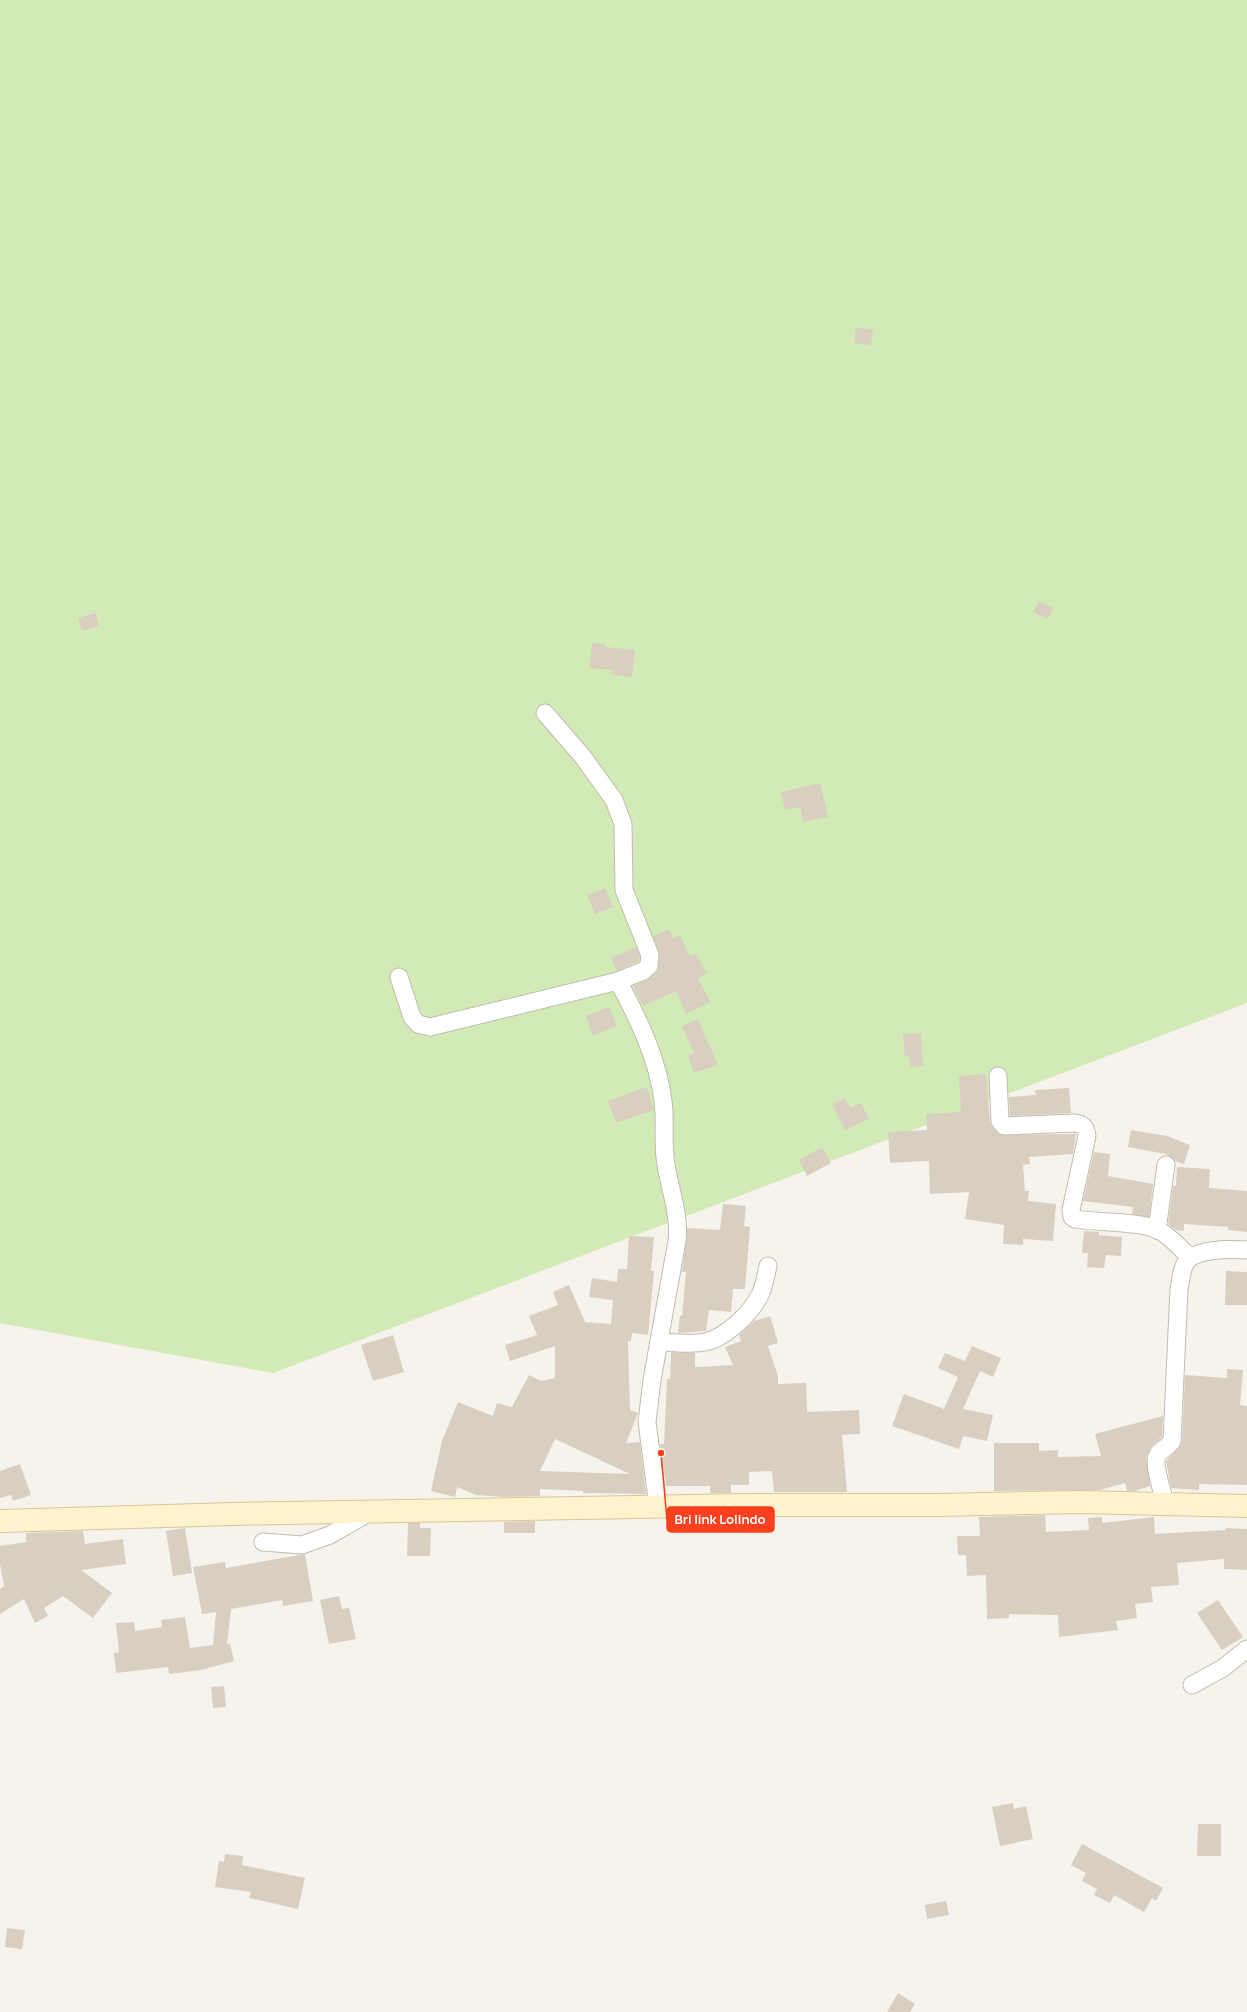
<svg xmlns="http://www.w3.org/2000/svg" width="1247" height="2012" font-family="Manrope,sans-serif">
	<style>
		.green { fill: #d2eab5 }
		.building { fill: #d8cfc1; fill-rule: evenodd }
		.lines { fill: none; stroke-linecap: round; stroke-linejoin: round }
		.street-casing { stroke: #c2bbae; stroke-width: 19 }
		.secondary-casing { stroke: #d6c79b; stroke-width: 24 }
		.street { stroke: #fff; stroke-width: 17 }
		.secondary { stroke: #fff3cd; stroke-width: 22 }
		.leader { fill: none; stroke: #fc3f1d; stroke-width: 1.5 }
		.callout-dot { fill: #fc3f1d; stroke: #fff; stroke-width: 1.5 }
		.callout { fill: #fc3f1d; stroke: #fc3f1d; stroke-width: 1.5 }
		.callout-label { font-size: 13px; text-anchor: middle; font-weight: bold; fill: #fff }
	</style>
	<rect width="100%" height="100%" fill="#f6f3ec"/>
	<path class="green" d="M 0,0 L 1247,0 L 1247,1003 L 273,1373 L 0,1323 Z"/>
	<g class="building">
		<path d="M 856,328 L 873,329 L 871,345 L 854,343 Z"/>
		<path d="M 1039,601 L 1053,608 L 1048,619 L 1033,612 Z"/>
		<path d="M 96,613 L 99,626 L 82,631 L 78,618 Z"/>
		<path d="M 592,643 L 605,644 L 605,647 L 635,650 L 632,677 L 609,674 L 615,670 L 589,668 Z"/>
		<path d="M 820,783 L 828,817 L 803,822 L 800,807 L 785,810 L 781,792 Z"/>
		<path d="M 605,888 L 613,907 L 595,914 L 587,895 Z"/>
		<path d="M 669,929 L 673,938 L 680,935 L 690,957 L 696,954 L 707,973 L 698,978 L 710,1002 L 686,1014 L 676,991 L 643,1006 L 633,986 L 649,979 L 658,971 L 660,956 L 653,936 Z"/>
		<path d="M 636,947 L 640,956 L 639,961 L 617,971 L 611,958 Z"/>
		<path d="M 609,1007 L 617,1026 L 593,1036 L 586,1016 Z"/>
		<path d="M 698,1019 L 718,1065 L 694,1073 L 688,1055 L 694,1053 L 682,1026 Z"/>
		<path d="M 921,1033 L 923,1066 L 910,1067 L 909,1056 L 905,1057 L 903,1034 Z"/>
		<path d="M 986,1074 L 990,1122 L 992,1127 L 1000,1135 L 1076,1134 L 1073,1154 L 1029,1157 L 1030,1164 L 1023,1165 L 1025,1191 L 1029,1191 L 1028,1201 L 1056,1204 L 1053,1241 L 1023,1239 L 1023,1245 L 1003,1244 L 1004,1225 L 965,1219 L 969,1192 L 930,1194 L 929,1161 L 890,1163 L 888,1132 L 927,1130 L 926,1114 L 961,1112 L 959,1076 Z"/>
		<path d="M 647,1087 L 654,1110 L 616,1123 L 608,1101 Z"/>
		<path d="M 1069,1088 L 1071,1113 L 1010,1116 L 1009,1097 L 1036,1095 L 1035,1090 Z"/>
		<path d="M 845,1098 L 850,1108 L 861,1103 L 869,1119 L 845,1130 L 832,1104 Z"/>
		<path d="M 1131,1130 L 1167,1136 L 1190,1145 L 1184,1164 L 1175,1161 L 1166,1154 L 1128,1147 Z"/>
		<path d="M 822,1147 L 831,1163 L 807,1176 L 799,1160 Z"/>
		<path d="M 1094,1152 L 1110,1154 L 1108,1176 L 1153,1184 L 1149,1217 L 1132,1214 L 1133,1207 L 1083,1201 Z"/>
		<path d="M 1177,1167 L 1210,1169 L 1209,1188 L 1247,1191 L 1247,1232 L 1228,1230 L 1228,1227 L 1184,1224 L 1184,1231 L 1176,1230 L 1168,1224 L 1173,1186 L 1176,1186 Z"/>
		<path d="M 723,1204 L 746,1206 L 744,1226 L 750,1227 L 745,1289 L 733,1289 L 731,1312 L 709,1310 L 706,1331 L 678,1333 L 680,1315 L 682,1316 L 686,1272 L 682,1272 L 687,1228 L 720,1230 Z"/>
		<path d="M 1084,1231 L 1099,1232 L 1099,1235 L 1122,1237 L 1121,1256 L 1106,1255 L 1104,1268 L 1087,1267 L 1088,1253 L 1082,1253 Z"/>
		<path d="M 629,1236 L 654,1237 L 651,1271 L 654,1271 L 648,1335 L 632,1333 L 631,1341 L 628,1341 L 630,1410 L 638,1413 L 626,1443 L 640,1442 L 646,1494 L 583,1493 L 583,1491 L 540,1489 L 540,1496 L 504,1497 L 476,1495 L 457,1487 L 455,1497 L 431,1491 L 442,1441 L 458,1402 L 493,1416 L 497,1403 L 512,1407 L 529,1375 L 541,1381 L 555,1378 L 555,1346 L 510,1361 L 505,1345 L 537,1335 L 529,1316 L 558,1305 L 553,1292 L 569,1285 L 585,1322 L 611,1324 L 613,1300 L 589,1297 L 592,1278 L 617,1282 L 618,1269 L 627,1269 ZM 555,1439 L 630,1474 L 540,1471 Z"/>
		<path d="M 1226,1271 L 1247,1272 L 1247,1305 L 1225,1305 Z"/>
		<path d="M 770,1316 L 778,1343 L 768,1346 L 778,1376 L 778,1384 L 806,1383 L 807,1412 L 859,1410 L 860,1434 L 842,1435 L 847,1492 L 774,1492 L 772,1471 L 749,1472 L 749,1485 L 731,1485 L 731,1493 L 710,1493 L 710,1486 L 666,1486 L 660,1444 L 664,1444 L 667,1379 L 670,1379 L 671,1352 L 695,1353 L 695,1367 L 733,1365 L 725,1347 L 741,1341 L 739,1335 L 754,1321 Z"/>
		<path d="M 393,1335 L 404,1372 L 373,1381 L 361,1345 Z"/>
		<path d="M 972,1346 L 1001,1358 L 993,1377 L 980,1371 L 963,1409 L 993,1415 L 987,1441 L 963,1436 L 959,1449 L 892,1426 L 904,1394 L 944,1409 L 958,1377 L 938,1368 L 945,1353 L 965,1361 Z"/>
		<path d="M 1227,1369 L 1243,1370 L 1240,1405 L 1247,1406 L 1247,1485 L 1199,1484 L 1199,1490 L 1171,1488 L 1166,1461 L 1178,1449 L 1182,1442 L 1185,1375 L 1227,1378 Z"/>
		<path d="M 1163,1416 L 1162,1437 L 1150,1448 L 1146,1458 L 1150,1486 L 1135,1491 L 1127,1491 L 1125,1483 L 1100,1490 L 994,1491 L 994,1443 L 1039,1443 L 1039,1451 L 1058,1450 L 1058,1457 L 1101,1456 L 1095,1434 Z"/>
		<path d="M 20,1464 L 31,1495 L 13,1501 L 11,1495 L 0,1498 L 0,1471 Z"/>
		<path d="M 1045,1515 L 1046,1532 L 1089,1530 L 1088,1518 L 1102,1517 L 1102,1523 L 1154,1517 L 1155,1534 L 1226,1530 L 1226,1528 L 1247,1529 L 1247,1570 L 1224,1569 L 1224,1559 L 1177,1563 L 1179,1585 L 1151,1587 L 1153,1602 L 1135,1604 L 1137,1618 L 1116,1621 L 1118,1630 L 1059,1637 L 1058,1615 L 1009,1614 L 1009,1618 L 987,1619 L 986,1575 L 967,1576 L 966,1555 L 958,1555 L 957,1536 L 980,1536 L 979,1517 Z"/>
		<path d="M 535,1521 L 535,1533 L 504,1533 L 504,1522 Z"/>
		<path d="M 408,1523 L 420,1523 L 420,1528 L 431,1528 L 430,1556 L 407,1556 Z"/>
		<path d="M 185,1528 L 192,1573 L 173,1576 L 166,1531 Z"/>
		<path d="M 83,1531 L 85,1544 L 123,1539 L 126,1564 L 81,1570 L 112,1593 L 93,1618 L 63,1596 L 44,1608 L 48,1616 L 35,1623 L 24,1599 L 0,1614 L 0,1589 L 4,1586 L 0,1564 L 0,1546 L 26,1542 L 26,1533 Z"/>
		<path d="M 305,1554 L 313,1601 L 283,1606 L 282,1600 L 231,1609 L 227,1644 L 230,1643 L 234,1661 L 201,1670 L 169,1674 L 168,1667 L 116,1673 L 114,1653 L 119,1652 L 116,1623 L 134,1622 L 135,1631 L 162,1627 L 161,1620 L 185,1617 L 190,1648 L 213,1645 L 216,1612 L 202,1614 L 193,1567 L 225,1562 L 226,1568 Z"/>
		<path d="M 339,1596 L 342,1609 L 349,1608 L 356,1639 L 329,1644 L 320,1600 Z"/>
		<path d="M 1218,1600 L 1243,1637 L 1222,1650 L 1197,1613 Z"/>
		<path d="M 224,1686 L 226,1707 L 213,1708 L 211,1687 Z"/>
		<path d="M 1013,1803 L 1014,1809 L 1026,1806 L 1033,1839 L 1000,1846 L 992,1807 Z"/>
		<path d="M 1198,1824 L 1221,1824 L 1221,1856 L 1197,1856 Z"/>
		<path d="M 1082,1844 L 1163,1888 L 1156,1901 L 1152,1898 L 1144,1912 L 1114,1895 L 1110,1903 L 1094,1895 L 1097,1889 L 1082,1881 L 1086,1873 L 1071,1865 Z"/>
		<path d="M 225,1854 L 243,1856 L 242,1865 L 305,1878 L 298,1909 L 249,1898 L 251,1892 L 215,1887 L 219,1861 L 224,1862 Z"/>
		<path d="M 946,1901 L 949,1915 L 927,1919 L 925,1905 Z"/>
		<path d="M 7,1928 L 25,1930 L 22,1949 L 5,1947 Z"/>
		<path d="M 898,1993 L 915,2004 L 910,2012 L 887,2012 Z"/>
	</g>
	<g class="lines">
		<defs>
			<g id="street">
				<path d="M 545,713 L 583,757 L 614,800 L 623,824 L 624,890 L 650,955 L 649,966 L 643,971 L 618,981 C 638,1018 658,1059 663,1101 C 666,1122 662,1144 666,1165 C 670,1190 680,1215 677,1241 L 652,1380 L 647,1422 L 658,1506"/>
				<path d="M 399,977 L 412,1017 L 418,1024 L 430,1027 L 618,981"/>
				<path d="M 998,1076 L 1000,1121 L 1004,1126 L 1074,1123 C 1083,1124 1086,1127 1087,1136 L 1071,1210 L 1072,1217 L 1075,1219 C 1099,1223 1135,1221 1156,1229 C 1168,1234 1180,1248 1190,1257"/>
				<path d="M 1157,1230 L 1166,1165"/>
				<path d="M 659,1342 C 674,1342 691,1345 705,1342 C 726,1338 752,1312 761,1293 C 764,1285 766,1275 768,1266"/>
				<path d="M 1165,1503 C 1163,1493 1153,1465 1157,1456 C 1159,1450 1168,1448 1172,1441 L 1179,1289 C 1181,1281 1181,1271 1185,1264 C 1193,1248 1231,1249 1247,1250"/>
				<path d="M 263,1542 L 302,1545 L 330,1535 L 370,1512"/>
				<path d="M 1192,1685 L 1223,1668 L 1247,1649"/>
			</g>
			<path id="secondary" d="M 0,1521 L 232,1514 L 747,1505 L 939,1505 L 1080,1502 L 1247,1506"/>
		</defs>
		<use href="#street" class="street-casing"/>
		<use href="#secondary" class="secondary-casing"/>
		<use href="#street" class="street"/>
		<use href="#secondary" class="secondary"/>
	</g>
	<path class="leader" d="M661 1453L667 1520"/>
	<circle class="callout-dot" cx="661" cy="1453" r="4"/>
	<rect class="callout" x="667" y="1507" width="107" height="25" rx="4"/>
	<g class="callout-label">
		<text x="720" y="1524">Bri link Lolindo</text>
	</g>
</svg>
